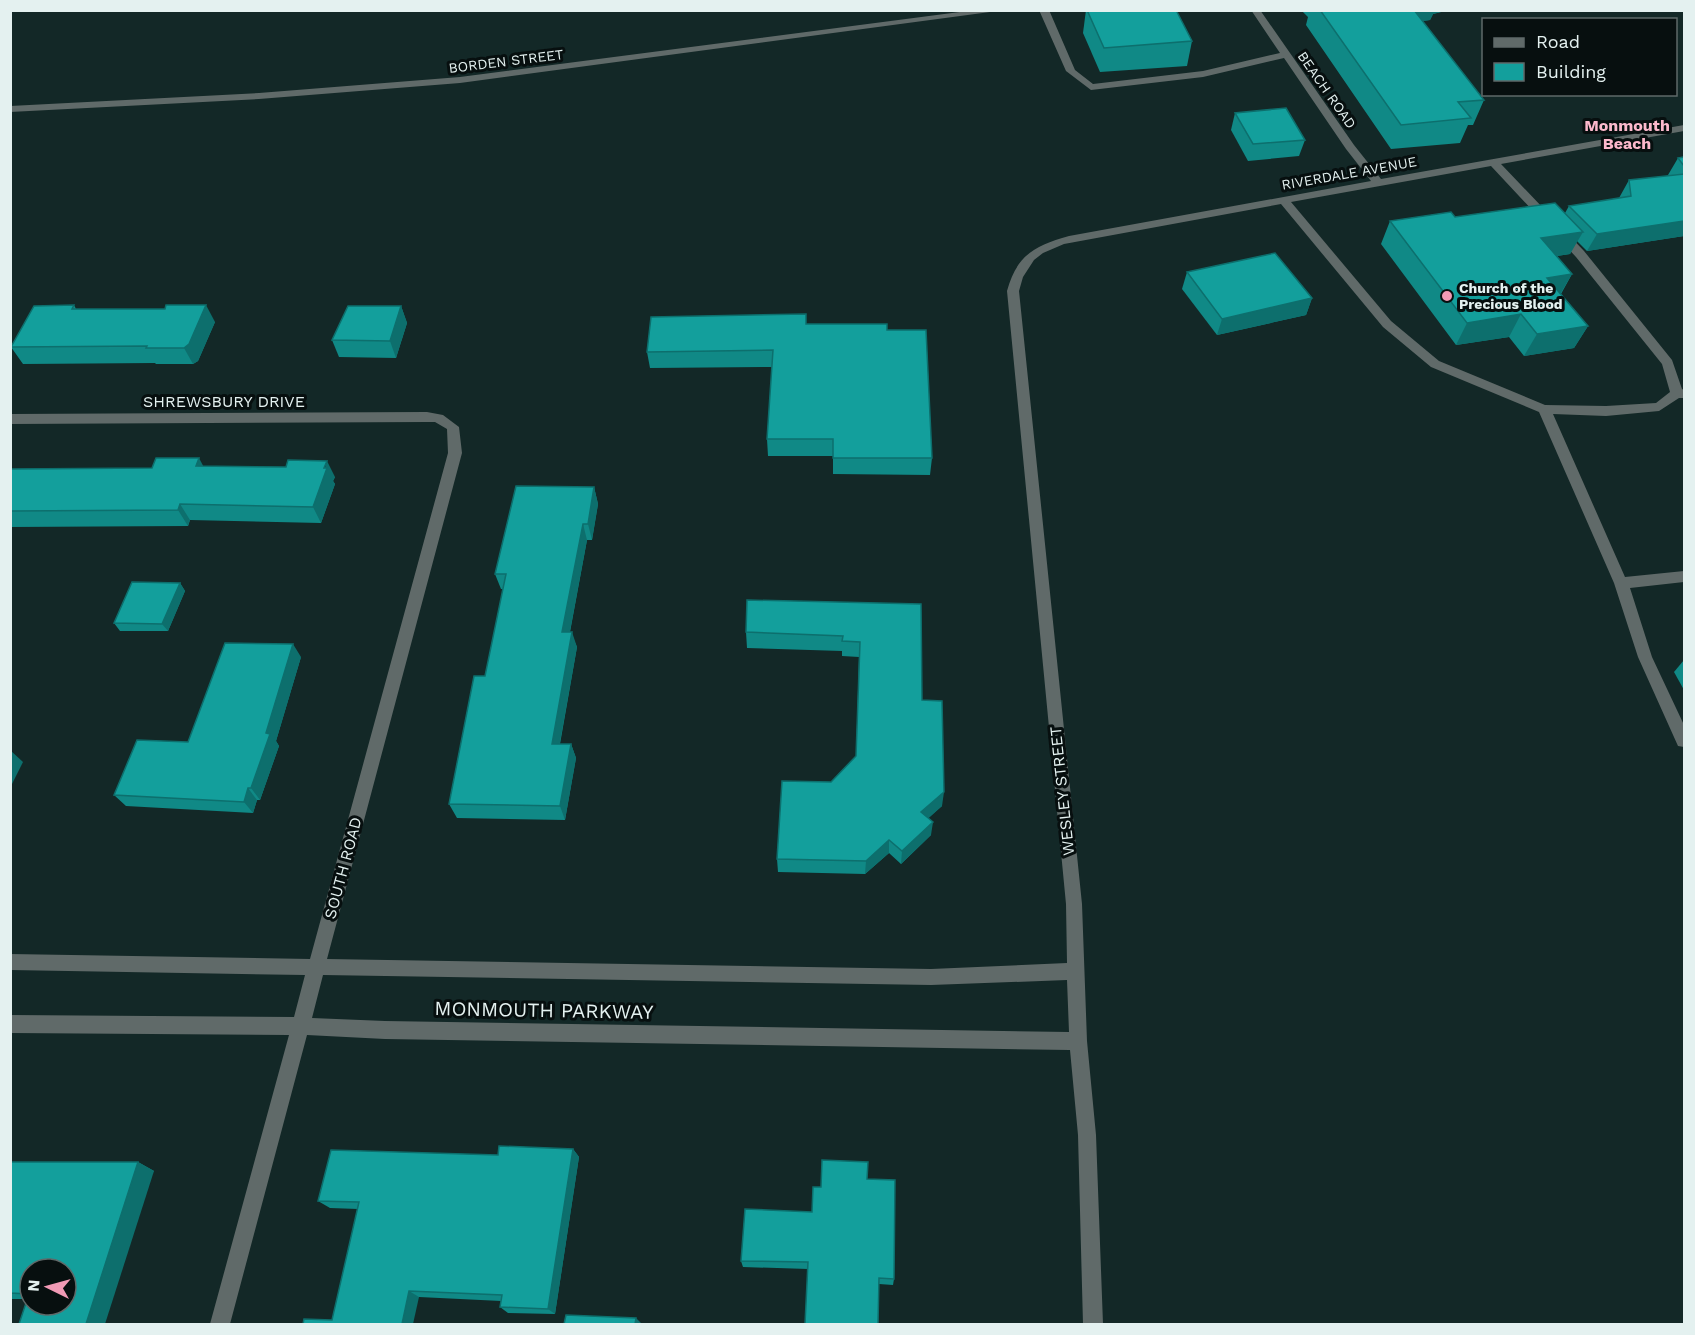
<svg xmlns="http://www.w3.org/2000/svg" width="1695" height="1335" font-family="'Work Sans',sans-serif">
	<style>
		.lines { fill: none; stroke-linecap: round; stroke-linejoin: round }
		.minor { fill: #606a69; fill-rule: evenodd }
		.wall { fill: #108986 }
		.shaded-wall { fill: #0d6f6d }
		.building { fill: #139f9c; stroke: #0d6f6d; stroke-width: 1.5; fill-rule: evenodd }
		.poi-dot { fill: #f09ab5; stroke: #070f0f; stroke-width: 2 }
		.labels { text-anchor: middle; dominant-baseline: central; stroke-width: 6; stroke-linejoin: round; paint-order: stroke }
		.far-street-label { font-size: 14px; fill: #e4f1f0; stroke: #070f0f }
		.far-poi-label { font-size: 14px; font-weight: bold; fill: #e4f1f0; stroke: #070f0f; text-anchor: start }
		.far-quarter-label { font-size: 16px; font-weight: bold; fill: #fcb9cc; stroke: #070f0f }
		.street-label { font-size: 16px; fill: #e4f1f0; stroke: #070f0f }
		.near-street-label { font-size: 20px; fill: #e4f1f0; stroke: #070f0f }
	</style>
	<rect width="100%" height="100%" fill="#132827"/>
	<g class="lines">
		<g class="minor">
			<path d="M 975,10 L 1005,10 L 460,83 L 259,99 L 10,112 L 10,106 L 259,93 L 460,77 Z"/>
			<path d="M 1039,10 L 1049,10 L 1075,70 L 1093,84 L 1203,71 L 1280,53 L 1251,10 L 1260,10 L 1354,145 L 1381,179 L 1684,125 L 1684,131 L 1501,164 L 1584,251 L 1672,360 L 1682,389 L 1684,390 L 1684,398 L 1679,398 L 1659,411 L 1606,416 L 1553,414 L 1625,577 L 1684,571 L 1684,582 L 1630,588 L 1652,657 L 1684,725 L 1684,747 L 1678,746 L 1638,657 L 1614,583 L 1539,412 L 1431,367 L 1383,327 L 1281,204 L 1064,244 L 1043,253 L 1034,260 L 1023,277 L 1019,291 L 1082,904 L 1087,1041 L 1096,1135 L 1103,1324 L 1083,1324 L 1078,1135 L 1070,1050 L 385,1039 L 307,1035 L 230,1324 L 210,1324 L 289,1035 L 10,1033 L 10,1015 L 294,1017 L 305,975 L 10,970 L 10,954 L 310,959 L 448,453 L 447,429 L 435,422 L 427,422 L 10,424 L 10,414 L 427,412 L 443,415 L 459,427 L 462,453 L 327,959 L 931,969 L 1067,963 L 1066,904 L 1007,291 C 1017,255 1034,246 1069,236 L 1371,181 L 1346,149 L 1284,58 L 1203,77 L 1091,90 L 1066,71 ZM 1491,166 L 1576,257 L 1662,364 L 1670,392 L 1656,403 L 1606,406 L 1545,405 L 1439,361 L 1391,321 L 1291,202 ZM 323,975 L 931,985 L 1067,980 L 1069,1032 L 385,1021 L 312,1018 Z"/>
		</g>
	</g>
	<g class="wall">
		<path d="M 1086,10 L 1176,10 L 1192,41 L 1187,66 L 1100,72 L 1083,33 Z"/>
		<path d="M 1301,10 L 1449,10 L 1433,14 L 1430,20 L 1422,21 L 1484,100 L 1473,125 L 1468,125 L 1460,143 L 1391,149 L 1306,25 L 1308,17 Z"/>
		<path d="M 1235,113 L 1305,140 L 1299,156 L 1248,161 L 1231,130 Z"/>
		<path d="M 1684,157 L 1684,236 L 1587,251 L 1577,241 L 1570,254 L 1557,256 L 1572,274 L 1561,294 L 1588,326 L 1574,348 L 1524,356 L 1509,337 L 1456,345 L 1381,244 L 1390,221 L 1455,217 L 1565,213 L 1569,206 L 1619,198 L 1629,180 L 1668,176 L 1668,175 L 1678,158 Z"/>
		<path d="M 1187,272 L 1312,298 L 1306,315 L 1217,335 L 1182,289 Z"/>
		<path d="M 74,305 L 76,309 L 215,322 L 198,361 L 193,364 L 156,364 L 155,363 L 23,364 L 11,347 Z"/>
		<path d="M 401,306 L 407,323 L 396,358 L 339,357 L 332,340 Z"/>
		<path d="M 807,324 L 887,330 L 932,458 L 930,475 L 833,474 L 833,456 L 768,456 L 767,439 L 772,367 L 650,368 L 647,352 Z"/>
		<path d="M 203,466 L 335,477 L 333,481 L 335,484 L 321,523 L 190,520 L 188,526 L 10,527 L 10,469 L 152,468 Z"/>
		<path d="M 594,487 L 598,504 L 592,540 L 587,540 L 570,632 L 577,647 L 560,744 L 571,744 L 576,758 L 565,820 L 457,818 L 449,804 L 485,676 L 503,589 L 501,589 L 495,574 Z"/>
		<path d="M 180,583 L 185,591 L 168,631 L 120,631 L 114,623 Z"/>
		<path d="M 921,604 L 922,700 L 942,806 L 928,818 L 931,835 L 901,864 L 889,853 L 865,874 L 778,872 L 777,859 L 831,782 L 856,756 L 859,657 L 842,656 L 842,651 L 747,648 L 746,632 Z"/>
		<path d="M 301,657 L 276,741 L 279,746 L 260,800 L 257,800 L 253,813 L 126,806 L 114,795 L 188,742 Z"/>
		<path d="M 1684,660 L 1684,690 L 1674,672 Z"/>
		<path d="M 573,1149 L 579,1157 L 555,1314 L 508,1313 L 500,1307 L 501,1301 L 419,1297 L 332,1320 L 358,1209 L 330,1208 L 318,1201 L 498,1155 Z"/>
		<path d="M 10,1162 L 138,1162 L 154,1171 L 27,1299 L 10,1299 Z"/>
		<path d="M 867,1179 L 894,1279 L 893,1285 L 879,1284 L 808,1269 L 743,1267 L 741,1261 L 812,1212 Z"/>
	</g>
	<g class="shaded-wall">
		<path d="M 1403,10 L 1449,10 L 1433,14 L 1430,20 L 1398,25 Z"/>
		<path d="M 1684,221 L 1684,236 L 1587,251 L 1597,234 Z"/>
		<path d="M 1583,232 L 1570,254 L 1530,260 L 1541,238 Z"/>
		<path d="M 1572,274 L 1559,296 L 1547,278 Z"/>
		<path d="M 1312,298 L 1306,315 L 1217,335 L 1222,319 Z"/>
		<path d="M 206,305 L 215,322 L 198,361 L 193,364 L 184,348 Z"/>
		<path d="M 401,306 L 407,323 L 396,358 L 390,341 Z"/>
		<path d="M 1521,314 L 1509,337 L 1456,345 L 1467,323 Z"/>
		<path d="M 1588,326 L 1574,348 L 1524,356 L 1537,334 Z"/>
		<path d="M 199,458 L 208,475 L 196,466 Z"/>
		<path d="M 327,461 L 335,477 L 333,481 L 335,484 L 321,523 L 313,507 Z"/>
		<path d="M 594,487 L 598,504 L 592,540 L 588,524 Z"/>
		<path d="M 180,504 L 190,520 L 188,526 L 178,510 Z"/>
		<path d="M 583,524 L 587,540 L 567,647 L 562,632 Z"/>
		<path d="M 180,583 L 185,591 L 168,631 L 162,624 Z"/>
		<path d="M 572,632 L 577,647 L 557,759 L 552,744 Z"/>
		<path d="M 293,644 L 301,657 L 276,741 L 279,746 L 260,800 L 251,788 L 266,733 Z"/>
		<path d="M 571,744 L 576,758 L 565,820 L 560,806 Z"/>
		<path d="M 10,750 L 23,762 L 10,788 Z"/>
		<path d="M 248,788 L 257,800 L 253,813 L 244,802 Z"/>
		<path d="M 944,792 L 942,806 L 920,826 L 921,812 Z"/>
		<path d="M 933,822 L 931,835 L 901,864 L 902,851 Z"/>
		<path d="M 889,840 L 889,853 L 865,874 L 866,861 Z"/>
		<path d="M 573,1149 L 579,1157 L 555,1314 L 548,1309 Z"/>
		<path d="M 138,1162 L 154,1171 L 105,1324 L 86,1324 Z"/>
		<path d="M 409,1291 L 419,1297 L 413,1324 L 402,1324 Z"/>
		<path d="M 636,1318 L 641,1323 L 641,1324 L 635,1324 Z"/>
	</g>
	<g class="building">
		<path d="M 1087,10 L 1176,10 L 1192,41 L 1104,48 Z"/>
		<path d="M 1320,10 L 1414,10 L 1484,100 L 1458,102 L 1471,118 L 1401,125 Z"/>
		<path d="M 1286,108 L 1305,140 L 1253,144 L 1235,113 Z"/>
		<path d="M 1684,157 L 1684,166 L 1678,158 Z"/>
		<path d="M 1684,174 L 1684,221 L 1597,234 L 1569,206 L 1631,196 L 1629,180 Z"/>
		<path d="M 1555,203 L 1583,232 L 1541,238 L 1572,274 L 1547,278 L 1588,326 L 1537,334 L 1521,314 L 1467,323 L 1390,221 L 1451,212 L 1455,217 Z"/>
		<path d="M 1275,253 L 1312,298 L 1222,319 L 1187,272 Z"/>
		<path d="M 74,305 L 72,309 L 165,309 L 166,305 L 206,305 L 189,344 L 184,348 L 146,348 L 147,346 L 11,347 L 34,306 Z"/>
		<path d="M 348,306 L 401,306 L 390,341 L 332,340 Z"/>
		<path d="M 806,314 L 806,324 L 887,324 L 887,330 L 926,330 L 932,458 L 833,458 L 833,439 L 767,439 L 773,350 L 647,352 L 651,317 Z"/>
		<path d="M 156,458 L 199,458 L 196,466 L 286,467 L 288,460 L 327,461 L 324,468 L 327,468 L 313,507 L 180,504 L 178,510 L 10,511 L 10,469 L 152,468 Z"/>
		<path d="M 516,486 L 594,487 L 588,524 L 583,524 L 562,632 L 572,632 L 552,744 L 571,744 L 560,806 L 449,804 L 474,676 L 485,676 L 506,574 L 495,574 Z"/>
		<path d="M 132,582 L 180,583 L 162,624 L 114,623 Z"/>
		<path d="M 747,600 L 921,604 L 922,700 L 942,701 L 944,792 L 921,812 L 933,822 L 902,851 L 889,840 L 866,861 L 777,859 L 782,781 L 831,782 L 856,756 L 860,642 L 842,641 L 843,636 L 746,632 Z"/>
		<path d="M 225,643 L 293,644 L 266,733 L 270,734 L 251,788 L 248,788 L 244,802 L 114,795 L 137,740 L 188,742 Z"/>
		<path d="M 499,1146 L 573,1149 L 548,1309 L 500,1307 L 502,1295 L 409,1291 L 402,1324 L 303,1324 L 304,1319 L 332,1320 L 359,1202 L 318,1201 L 331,1150 L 498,1155 Z"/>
		<path d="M 822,1160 L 868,1162 L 867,1179 L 895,1180 L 894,1279 L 879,1278 L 878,1324 L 805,1324 L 808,1262 L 741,1261 L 745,1209 L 812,1212 L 813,1187 L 821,1187 Z"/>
		<path d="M 10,1162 L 138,1162 L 86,1324 L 19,1324 L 29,1294 L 10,1293 ZM 30,1269 L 66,1269 L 66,1305 L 30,1305 Z"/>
		<path d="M 566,1315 L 636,1318 L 635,1324 L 564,1324 Z"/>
	</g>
	<circle class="poi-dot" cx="1447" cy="296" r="6"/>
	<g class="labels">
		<g class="far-street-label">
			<text transform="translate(506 61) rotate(-7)">BORDEN STREET</text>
			<text transform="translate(1327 90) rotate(55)">BEACH ROAD</text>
			<text transform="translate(1349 173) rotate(-10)">RIVERDALE AVENUE</text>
		</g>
		<g class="far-poi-label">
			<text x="1459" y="288">Church of the<tspan x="1459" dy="16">Precious Blood</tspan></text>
		</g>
		<g class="far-quarter-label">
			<text x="1627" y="125">Monmouth<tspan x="1627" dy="18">Beach</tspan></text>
		</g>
		<g class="street-label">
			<text x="224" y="401">SHREWSBURY DRIVE</text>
			<text transform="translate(1062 791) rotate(-96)">WESLEY STREET</text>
			<text transform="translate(343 868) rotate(-75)">SOUTH ROAD</text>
		</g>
		<g class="near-street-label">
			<text transform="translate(544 1010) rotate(1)">MONMOUTH PARKWAY</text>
		</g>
	</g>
	<rect width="1695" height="1335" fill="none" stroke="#e4f1f0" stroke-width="24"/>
	<rect x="1482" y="18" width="195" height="78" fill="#070f0f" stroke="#5f6969" stroke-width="1.5"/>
	<rect x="1494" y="38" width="30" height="9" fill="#606a69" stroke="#5f6969" stroke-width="1.5"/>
	<text x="1536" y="48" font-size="18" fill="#e4f1f0">Road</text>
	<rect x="1494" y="63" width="30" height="18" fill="#139f9c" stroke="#5f6969" stroke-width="1.5"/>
	<text x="1536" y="78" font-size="18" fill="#e4f1f0">Building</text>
	<g transform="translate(48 1287) rotate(275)"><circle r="28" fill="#070f0f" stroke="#5f6969" stroke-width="1.5"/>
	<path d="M0-4.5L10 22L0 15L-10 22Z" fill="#f09ab5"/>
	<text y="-9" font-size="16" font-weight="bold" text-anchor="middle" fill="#e4f1f0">N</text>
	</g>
</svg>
